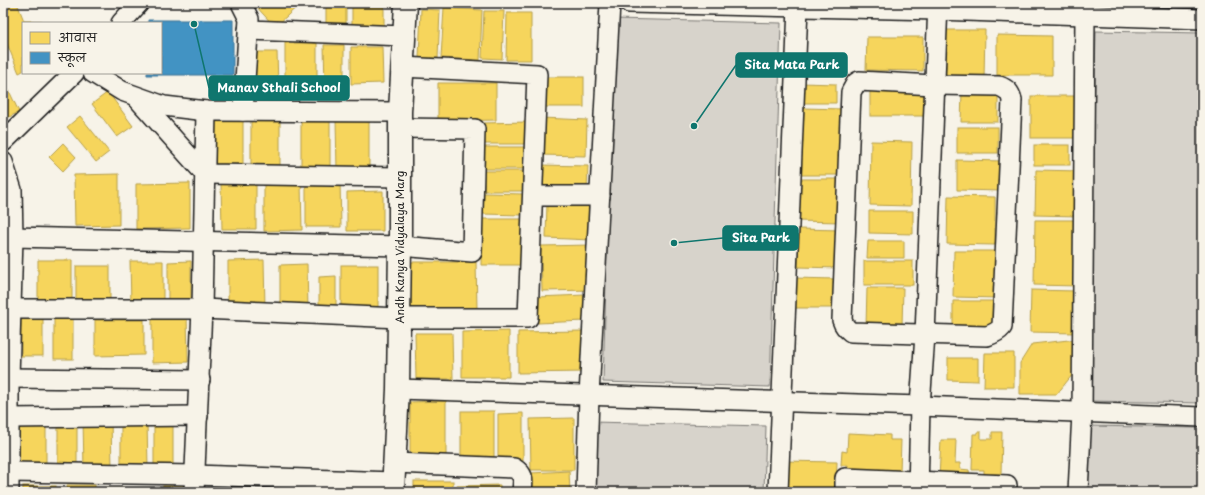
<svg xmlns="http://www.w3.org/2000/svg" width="1205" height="495" font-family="'Playpen Sans','Playpen Sans Deva',sans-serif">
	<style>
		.green { fill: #d7d3cb; stroke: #7a7874 }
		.homes { fill: #f6d55c; stroke: #b59e49 }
		.schools { fill: #4393c3; stroke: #376f91 }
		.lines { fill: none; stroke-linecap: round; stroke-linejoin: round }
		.street-casing { stroke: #1c1c1c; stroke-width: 22 }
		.secondary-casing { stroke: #1c1c1c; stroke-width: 25 }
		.street { stroke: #f7f3e8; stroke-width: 19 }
		.secondary { stroke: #f7f3e8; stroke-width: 22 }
		.labels { text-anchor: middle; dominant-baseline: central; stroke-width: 4; stroke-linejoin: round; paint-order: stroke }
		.street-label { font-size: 11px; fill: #1c1c1c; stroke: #f7f3e8 }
		.leader { fill: none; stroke: #0f766e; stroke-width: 1.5 }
		.callout-dot { fill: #0f766e; stroke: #f7f3e8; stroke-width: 1.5 }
		.callout { fill: #0f766e; stroke: #0f766e; stroke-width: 1.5 }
		.callout-label { font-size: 12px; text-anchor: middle; font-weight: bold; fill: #fff }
	</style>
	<rect width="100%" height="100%" fill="#f7f3e8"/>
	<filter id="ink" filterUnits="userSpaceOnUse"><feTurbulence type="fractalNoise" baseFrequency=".025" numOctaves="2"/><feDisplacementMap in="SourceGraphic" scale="8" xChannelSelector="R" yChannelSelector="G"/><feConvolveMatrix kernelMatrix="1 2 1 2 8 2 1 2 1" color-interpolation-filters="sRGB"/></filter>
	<g filter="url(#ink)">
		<g class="green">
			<path d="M 945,3 L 1202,3 L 1202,19 Z"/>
			<path d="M 614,19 L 781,23 L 770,387 L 603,382 Z"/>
			<path d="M 1096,31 L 1202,33 L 1202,403 L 1088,401 Z"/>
			<path d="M 592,422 L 766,426 L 764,492 L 591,492 Z"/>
			<path d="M 1089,426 L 1200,428 L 1199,492 L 1088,492 Z"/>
		</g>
		<g class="homes">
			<path d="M 3,3 L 17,3 L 24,21 L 42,21 L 43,23 L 23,23 L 23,71 L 19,73 L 3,34 Z"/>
			<path d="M 253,3 L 301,3 L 275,27 Z"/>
			<rect x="326" y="3" width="20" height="29"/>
			<rect x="352" y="3" width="32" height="27"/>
			<path d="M 444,8 L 482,10 L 480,60 L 441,58 Z"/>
			<path d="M 421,9 L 440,10 L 438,58 L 419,58 Z"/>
			<path d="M 484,11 L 504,11 L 502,59 L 482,58 Z"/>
			<path d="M 507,13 L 531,13 L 531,60 L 506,60 Z"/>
			<path d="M 946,30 L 985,30 L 984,78 L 946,78 Z"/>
			<path d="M 997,35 L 1052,36 L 1052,75 L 997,75 Z"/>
			<path d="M 867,37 L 923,37 L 923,71 L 866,70 Z"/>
			<path d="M 285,43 L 317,43 L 317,91 L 285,92 Z"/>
			<path d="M 324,45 L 344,45 L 344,87 L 325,87 Z"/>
			<path d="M 351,47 L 382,47 L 383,83 L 351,84 Z"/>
			<path d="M 255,52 L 277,52 L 278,86 L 255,86 Z"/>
			<rect x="545" y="77" width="39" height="30"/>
			<path d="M 3,78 L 19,112 L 3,120 Z"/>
			<path d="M 438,83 L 496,83 L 496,120 L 438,121 Z"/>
			<path d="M 802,83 L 836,84 L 836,103 L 801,103 Z"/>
			<rect x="870" y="89" width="55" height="27"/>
			<path d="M 108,92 L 133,126 L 117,137 L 92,104 Z"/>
			<path d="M 962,93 L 998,94 L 998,122 L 961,122 Z"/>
			<rect x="1031" y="96" width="46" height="42"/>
			<path d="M 802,108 L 844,109 L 843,175 L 801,175 Z"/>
			<path d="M 80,116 L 109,152 L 96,162 L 67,127 Z"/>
			<path d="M 280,117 L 280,165 L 251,165 L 251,118 Z"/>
			<path d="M 541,118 L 587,120 L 586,156 L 540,155 Z"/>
			<rect x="213" y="119" width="30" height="45"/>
			<path d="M 369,119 L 369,169 L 337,170 L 336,120 Z"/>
			<rect x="301" y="120" width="29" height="49"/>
			<path d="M 528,122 L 528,144 L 483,144 L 483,123 Z"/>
			<rect x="957" y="127" width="41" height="26"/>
			<path d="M 871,141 L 912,142 L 911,206 L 870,205 Z"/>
			<path d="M 63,143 L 76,157 L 63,171 L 49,157 Z"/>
			<rect x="1034" y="145" width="36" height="20"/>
			<rect x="480" y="147" width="45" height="22"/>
			<path d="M 957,160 L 1004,161 L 1003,191 L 957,190 Z"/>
			<path d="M 539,165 L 588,166 L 587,192 L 538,190 Z"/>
			<path d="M 1036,170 L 1080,171 L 1079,216 L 1035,215 Z"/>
			<rect x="484" y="171" width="39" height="20"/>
			<path d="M 119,174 L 119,225 L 75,226 L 74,175 Z"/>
			<path d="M 798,179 L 842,179 L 841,222 L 797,221 Z"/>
			<path d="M 190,183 L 190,228 L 136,229 L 136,184 Z"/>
			<path d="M 256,183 L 256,229 L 222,229 L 221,184 Z"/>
			<path d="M 306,183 L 340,183 L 341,227 L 306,227 Z"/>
			<path d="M 264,184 L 301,184 L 302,230 L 264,231 Z"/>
			<path d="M 383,191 L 383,231 L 347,231 L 347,192 Z"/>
			<path d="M 484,193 L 523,194 L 522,215 L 483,214 Z"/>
			<path d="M 948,196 L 995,197 L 995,245 L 947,244 Z"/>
			<path d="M 547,203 L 593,204 L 591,240 L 546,238 Z"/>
			<path d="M 869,211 L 913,211 L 913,234 L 869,233 Z"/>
			<path d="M 482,219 L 524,219 L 523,265 L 481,265 Z"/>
			<path d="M 1035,220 L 1079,220 L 1078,286 L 1034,285 Z"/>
			<path d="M 799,229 L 840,230 L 840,268 L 798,267 Z"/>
			<path d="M 868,241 L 904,241 L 904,258 L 867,258 Z"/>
			<path d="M 591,245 L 592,290 L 542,291 L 541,246 Z"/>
			<path d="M 954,251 L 1000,251 L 1000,298 L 953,297 Z"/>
			<path d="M 38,260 L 72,260 L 72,301 L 38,302 Z"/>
			<path d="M 264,260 L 265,308 L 228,308 L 228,261 Z"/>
			<path d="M 130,261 L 163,261 L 163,304 L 131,304 Z"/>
			<path d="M 191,261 L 191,305 L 168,305 L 168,262 Z"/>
			<rect x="864" y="261" width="49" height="24"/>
			<path d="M 407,262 L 476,262 L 477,309 L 408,310 Z"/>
			<path d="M 307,264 L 308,310 L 280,310 L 280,265 Z"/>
			<rect x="341" y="265" width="37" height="49"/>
			<rect x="76" y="266" width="34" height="33"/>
			<path d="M 336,276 L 336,306 L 319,306 L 319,277 Z"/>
			<path d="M 794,278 L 835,279 L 835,308 L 794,308 Z"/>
			<path d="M 867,288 L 903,288 L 902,326 L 866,326 Z"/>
			<path d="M 1031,290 L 1075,291 L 1075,333 L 1030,332 Z"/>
			<path d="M 585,295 L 585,321 L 538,323 L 537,297 Z"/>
			<path d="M 953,301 L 996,301 L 995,326 L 953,326 Z"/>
			<rect x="54" y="312" width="19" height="47"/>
			<path d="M 187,316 L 188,362 L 152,363 L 152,317 Z"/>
			<rect x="21" y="318" width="22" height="38"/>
			<path d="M 95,320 L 144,320 L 144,355 L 95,356 Z"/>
			<path d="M 509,331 L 509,377 L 462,377 L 462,332 Z"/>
			<path d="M 584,331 L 585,372 L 518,373 L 518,332 Z"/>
			<path d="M 415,333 L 452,333 L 453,379 L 416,379 Z"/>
			<path d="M 1078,339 L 1080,365 L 1057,394 L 1020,394 L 1020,363 L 1032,344 Z"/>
			<path d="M 985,353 L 1014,353 L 1014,387 L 984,387 Z"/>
			<path d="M 948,358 L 978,358 L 978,381 L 948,380 Z"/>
			<path d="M 446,401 L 446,458 L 410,458 L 410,402 Z"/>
			<rect x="461" y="411" width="33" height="49"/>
			<path d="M 523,413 L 523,461 L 498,461 L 498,414 Z"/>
			<path d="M 574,418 L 574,470 L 531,470 L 530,419 Z"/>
			<path d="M 111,419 L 112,469 L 84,469 L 83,420 Z"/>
			<rect x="18" y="422" width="28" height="45"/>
			<path d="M 121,423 L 147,423 L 148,467 L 121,467 Z"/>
			<path d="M 154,425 L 173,425 L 173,466 L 154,467 Z"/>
			<path d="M 77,427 L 77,466 L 58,466 L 58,428 Z"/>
			<path d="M 977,432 L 981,432 L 981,439 L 992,439 L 992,432 L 1002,432 L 1001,474 L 991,474 L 991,480 L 984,480 L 984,470 L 972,470 L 973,434 L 977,434 Z"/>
			<path d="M 848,433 L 890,435 L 890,440 L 901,440 L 900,472 L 848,471 L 848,465 L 841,465 L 842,451 L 847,452 Z"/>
			<path d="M 941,440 L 956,440 L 955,463 L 960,463 L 960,469 L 969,470 L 970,479 L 939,478 Z"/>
			<path d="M 783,461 L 837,462 L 836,492 L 782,492 Z"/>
			<path d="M 569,471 L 570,492 L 532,492 L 531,473 Z"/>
			<rect x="414" y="481" width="39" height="11"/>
			<path d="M 67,485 L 95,485 L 95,492 L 68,492 Z"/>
			<path d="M 500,485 L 500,492 L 457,492 L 457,486 Z"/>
			<rect x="23" y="486" width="33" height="6"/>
			<rect x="163" y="486" width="23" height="6"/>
			<rect x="101" y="489" width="28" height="3"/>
			<rect x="275" y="491" width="32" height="1"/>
		</g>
		<path class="schools" d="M 148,20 L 233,20 L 233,75 L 147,75 L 147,73 L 161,73 L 161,23 L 148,23 Z"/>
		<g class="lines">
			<defs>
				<g id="street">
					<path d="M 241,3 L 249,19 L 243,111"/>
					<path d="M 629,3 L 937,10 L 1202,19"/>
					<path d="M 121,23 L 139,3"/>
					<path d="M 248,30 L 404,36"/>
					<path d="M 93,73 L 122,91 L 164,106 L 206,111 L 400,112"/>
					<path d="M 859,81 L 934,85 L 999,86 C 1007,89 1010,92 1012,100 L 1002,327 C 998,332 993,334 987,336 L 851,332 C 846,328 844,326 842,320 L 851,92 L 856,83 Z"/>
					<path d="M 137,98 L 205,174 L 400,177"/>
					<path d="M 3,142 L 74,73"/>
					<path d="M 3,162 L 12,190 L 13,237 L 9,378 L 9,492"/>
					<path d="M 533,196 L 600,196"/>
					<path d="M 13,237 L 400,246 L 472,252 L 475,129 L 400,128"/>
					<path d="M 12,309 L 202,309 L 399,318 L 528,318 L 537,74 L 402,67"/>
					<path d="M 9,378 L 200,380"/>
					<path d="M 398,389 L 920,406 L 1202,417"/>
					<path d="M 9,418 L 198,416"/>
					<path d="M 394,463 L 514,468 C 525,475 523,480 522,492"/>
					<path d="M 9,472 L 195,475 L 393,482"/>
					<path d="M 194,492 L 202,309 L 206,111"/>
					<path d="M 586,492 L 589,396 L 610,3"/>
					<path d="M 778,492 L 798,7"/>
					<path d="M 845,492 L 845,478 L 1007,485 L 1006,492"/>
					<path d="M 918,492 L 920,406 L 925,335 L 938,3"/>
					<path d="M 1078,492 L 1082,413 L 1085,15"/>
				</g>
				<path id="secondary" d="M 393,492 L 398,389 L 400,246 L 400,112 L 406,3"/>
			</defs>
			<use href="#street" class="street-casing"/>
			<use href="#secondary" class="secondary-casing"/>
			<use href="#street" class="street"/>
			<use href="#secondary" class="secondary"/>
		</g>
	</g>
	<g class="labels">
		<g class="street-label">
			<text transform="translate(399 247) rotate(-90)">Andh Kanya Vidyalaya Marg</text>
		</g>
	</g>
	<path class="leader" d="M694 126L736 65M194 24L209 88M674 243L723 238"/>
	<g class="callout-dot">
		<circle cx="694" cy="126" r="4"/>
		<circle cx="194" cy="24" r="4"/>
		<circle cx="674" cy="243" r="4"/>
	</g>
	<g class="callout">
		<rect x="736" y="53" width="111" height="24" rx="4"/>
		<rect x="209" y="76" width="140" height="24" rx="4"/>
		<rect x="723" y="226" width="75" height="24" rx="4"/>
	</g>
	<g class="callout-label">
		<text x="792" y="69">Sita Mata Park</text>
		<text x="279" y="92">Manav Sthali School</text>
		<text x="761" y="242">Sita Park</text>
	</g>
	<rect width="1205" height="495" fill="none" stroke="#f7f3e8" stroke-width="16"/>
	<rect x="8" y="8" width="1189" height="479" fill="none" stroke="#1c1c1c" stroke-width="1.5" filter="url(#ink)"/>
	<rect x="22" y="22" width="140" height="52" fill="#f7f3e8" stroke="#9f9d96"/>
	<rect x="30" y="32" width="20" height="12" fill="#f6d55c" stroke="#9f9d96"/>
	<text x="58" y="42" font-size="12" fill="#1c1c1c">आवास</text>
	<rect x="30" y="52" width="20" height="12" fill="#4393c3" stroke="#9f9d96"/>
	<text x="58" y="62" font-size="12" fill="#1c1c1c">स्कूल</text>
</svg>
